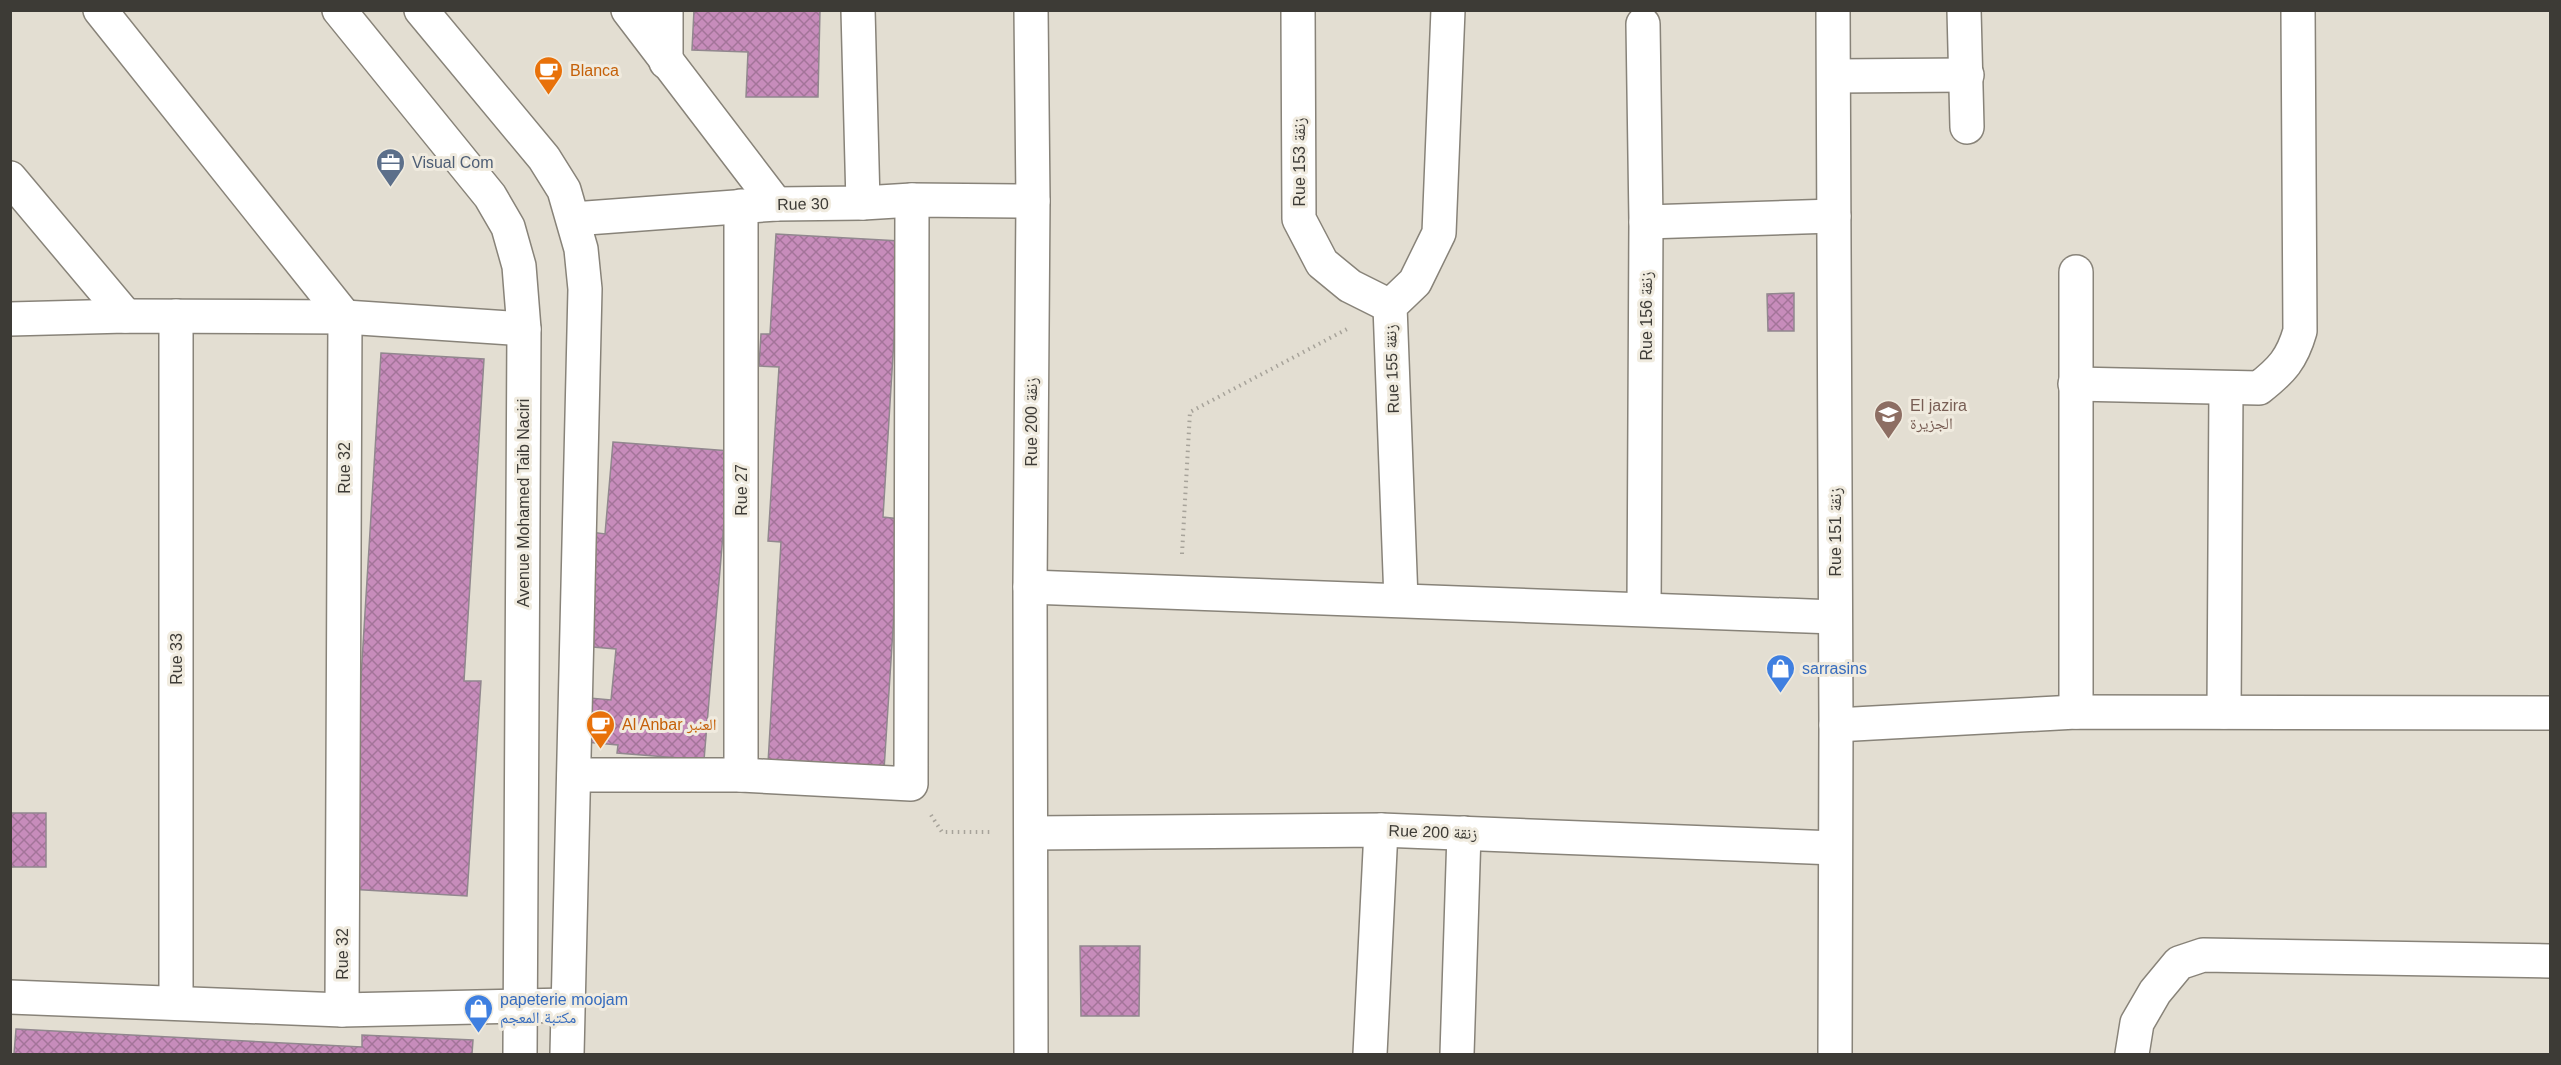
<svg xmlns="http://www.w3.org/2000/svg" width="2561" height="1065" font-family="Helvetica,'Noto Naskh Arabic',sans-serif">
	<style>
		.building { fill: url(#building-cross-hatch); stroke: #91878e; stroke-width: 1.5 }
		.lines { fill: none; stroke-linecap: round; stroke-linejoin: round }
		.minor-casing { stroke: #888379; stroke-width: 36 }
		.path { stroke: #a7a39a; stroke-width: 4; stroke-dasharray: 1.5 4.5; stroke-linecap: butt }
		.minor { stroke: #fff; stroke-width: 33 }
		.labels { text-anchor: middle; dominant-baseline: central; stroke-width: 6; stroke-linejoin: round; paint-order: stroke }
		.food-label { font-size: 16px; fill: #c56008; stroke: #f0ebdf; text-anchor: start }
		.service-label { font-size: 16px; fill: #4e5e75; stroke: #f0ebdf; text-anchor: start }
		.street-label { font-size: 16px; fill: #3d3b36; stroke: #f0ebdf }
		.education-label { font-size: 16px; fill: #785e54; stroke: #f0ebdf; text-anchor: start }
		.shop-label { font-size: 16px; fill: #366cbe; stroke: #f0ebdf; text-anchor: start }
	</style>
	<defs>
		<pattern id="building-cross-hatch" width="8" height="8" patternUnits="userSpaceOnUse" patternTransform="scale(1.5)"><rect width="8" height="8" fill="#c78cbb"/><path d="M0 0l8 8M0 8l8-8" fill="none" stroke="#a37499"/></pattern>
	</defs>
	<rect width="100%" height="100%" fill="#e3ded2"/>
	<g class="building">
		<path d="M 694,10 L 820,10 L 818,97 L 746,97 L 748,52 L 692,50 Z"/>
		<path d="M 776,234 L 900,241 L 883,517 L 900,519 L 884,770 L 768,763 L 781,542 L 768,541 L 779,367 L 759,366 L 761,334 L 770,334 Z"/>
		<path d="M 1794,293 L 1794,331 L 1768,331 L 1767,294 Z"/>
		<path d="M 381,353 L 484,359 L 464,681 L 481,681 L 467,896 L 348,889 Z"/>
		<path d="M 613,442 L 730,451 L 704,760 L 617,753 L 618,745 L 586,742 L 590,698 L 611,700 L 616,649 L 581,646 L 591,532 L 605,534 Z"/>
		<rect x="10" y="813" width="36" height="54"/>
		<path d="M 1080,946 L 1140,946 L 1139,1016 L 1081,1016 Z"/>
		<path d="M 16,1029 L 362,1047 L 362,1035 L 473,1040 L 472,1054 L 14,1054 Z"/>
	</g>
	<g class="lines">
		<defs>
			<g id="minor">
				<path d="M 100,10 L 345,317 L 342,1010"/>
				<path d="M 339,10 L 490,196 L 508,227 L 519,266 L 524,329 L 520,1054"/>
				<path d="M 421,10 L 544,158 L 564,190 L 581,249 L 585,289 L 567,1054"/>
				<path d="M 628,10 L 776,204"/>
				<path d="M 666,10 L 666,62"/>
				<path d="M 858,10 L 863,203"/>
				<path d="M 1031,10 L 1033,201 L 1030,587 L 1031,1054"/>
				<path d="M 1298,10 L 1299,219 L 1322,263 L 1350,286 L 1390,306"/>
				<path d="M 1833,10 L 1836,725 L 1835,1054"/>
				<path d="M 1964,10 L 1967,127"/>
				<path d="M 1643,24 L 1646,222 L 1644,609"/>
				<path d="M 1835,76 L 1967,75"/>
				<path d="M 10,178 L 126,316"/>
				<path d="M 573,219 L 776,204 L 863,203 L 912,200 L 1033,201"/>
				<path d="M 1646,222 L 1834,216"/>
				<path d="M 10,319 L 126,316 L 345,317 L 524,329"/>
				<path d="M 2075,384 L 2259,388 C 2282,370 2292,359 2300,331 L 2298,10"/>
				<path d="M 1030,587 L 1835,617"/>
				<path d="M 1401,600 L 1390,306 L 1415,282 L 1439,233 L 1448,10"/>
				<path d="M 2076,712 L 2076,272"/>
				<path d="M 2224,712 L 2226,388"/>
				<path d="M 1836,725 L 2076,712 L 2550,713"/>
				<path d="M 574,775 L 741,775 L 911,784 L 912,200"/>
				<path d="M 741,775 L 741,206"/>
				<path d="M 1031,833 L 1381,830 L 1835,848"/>
				<path d="M 10,997 L 342,1010 L 568,1005"/>
				<path d="M 176,1002 L 176,316"/>
				<path d="M 1370,1054 L 1381,830"/>
				<path d="M 1457,1054 L 1464,833"/>
				<path d="M 2132,1054 L 2137,1023 L 2155,992 L 2179,963 L 2203,955 L 2550,961"/>
			</g>
		</defs>
		<use href="#minor" class="minor-casing"/>
		<g class="path">
			<path d="M 1182,554 L 1190,412 L 1349,328"/>
			<path d="M 931,815 L 942,832 L 992,832"/>
		</g>
		<use href="#minor" class="minor"/>
	</g>
	<defs>
		<symbol id="cafe-pin" viewBox="-11 -11 22 30"><path d="M0 17L-7.5 6A9.5 9.5 0 1 1 7.5 6Z" fill="#e8710a" stroke="#f0ebdf"/><path d="M-5.5-4.5H6V0H3Q3 3.5 0 3.5H-2.5Q-5.5 3.5-5.5 0ZM3-3.2v2h1.7v-2ZM-6 4.5H4V6H-6Z" fill="#fff"/></symbol>
		<symbol id="office-pin" viewBox="-11 -11 22 30"><path d="M0 17L-7.5 6A9.5 9.5 0 1 1 7.5 6Z" fill="#5c6f8a" stroke="#f0ebdf"/><path d="M-6-3h4V-5.5h4V-3h4V5H-6ZM-1-4.5V-3h2v-1.5ZM-6 0V1H6V0Z" fill="#fff"/></symbol>
		<symbol id="school-pin" viewBox="-11 -11 22 30"><path d="M0 17L-7.5 6A9.5 9.5 0 1 1 7.5 6Z" fill="#8d6e63" stroke="#f0ebdf"/><path d="M0-5L7-2L0 1L-7-2ZM-4 1L0 2.5L4 1V4Q0 6-4 4Z" fill="#fff"/></symbol>
		<symbol id="shop-pin" viewBox="-11 -11 22 30"><path d="M0 17L-7.5 6A9.5 9.5 0 1 1 7.5 6Z" fill="#3f7fe0" stroke="#f0ebdf"/><path d="M-5-2.5h2.3a2.7 3.5 0 0 1 5.4 0H5L5.5 6h-11ZM-1.5-2.5h3a1.5 2.3 0 0 0-3 0Z" fill="#fff"/></symbol>
	</defs>
	<g fill-rule="evenodd">
		<use href="#cafe-pin" x="532" y="54" width="33" height="45"/>
		<use href="#office-pin" x="374" y="146" width="33" height="45"/>
		<use href="#school-pin" x="1872" y="398" width="33" height="45"/>
		<use href="#shop-pin" x="1764" y="652" width="33" height="45"/>
		<use href="#cafe-pin" x="584" y="708" width="33" height="45"/>
		<use href="#shop-pin" x="462" y="992" width="33" height="45"/>
	</g>
	<g class="labels">
		<g class="food-label">
			<text x="570" y="70">Blanca</text>
			<text x="622" y="724">Al Anbar العنبر</text>
		</g>
		<g class="service-label">
			<text x="412" y="162">Visual Com</text>
		</g>
		<g class="street-label">
			<text transform="translate(1299 162) rotate(-90)">Rue 153 زنقة</text>
			<text transform="translate(803 204) rotate(-1)">Rue 30</text>
			<text transform="translate(1646 316) rotate(-90)">Rue 156 زنقة</text>
			<text transform="translate(1392 369) rotate(-92)">Rue 155 زنقة</text>
			<text transform="translate(1031 422) rotate(-90)">Rue 200 زنقة</text>
			<text transform="translate(344 468) rotate(-90)">Rue 32</text>
			<text transform="translate(741 490) rotate(-90)">Rue 27</text>
			<text transform="translate(523 503) rotate(-90)">Avenue Mohamed Taib Naciri</text>
			<text transform="translate(1835 532) rotate(-90)">Rue 151 زنقة</text>
			<text transform="translate(176 659) rotate(-90)">Rue 33</text>
			<text transform="translate(1433 832) rotate(2)">Rue 200 زنقة</text>
			<text transform="translate(342 954) rotate(-90)">Rue 32</text>
		</g>
		<g class="education-label">
			<text x="1910" y="405">El jazira<tspan x="1910" dy="18">الجزيرة</tspan></text>
		</g>
		<g class="shop-label">
			<text x="1802" y="668">sarrasins</text>
			<text x="500" y="999">papeterie moojam<tspan x="500" dy="18">مكتبة المعجم</tspan></text>
		</g>
	</g>
	<rect width="2561" height="1065" fill="none" stroke="#3d3b36" stroke-width="24"/>
</svg>
